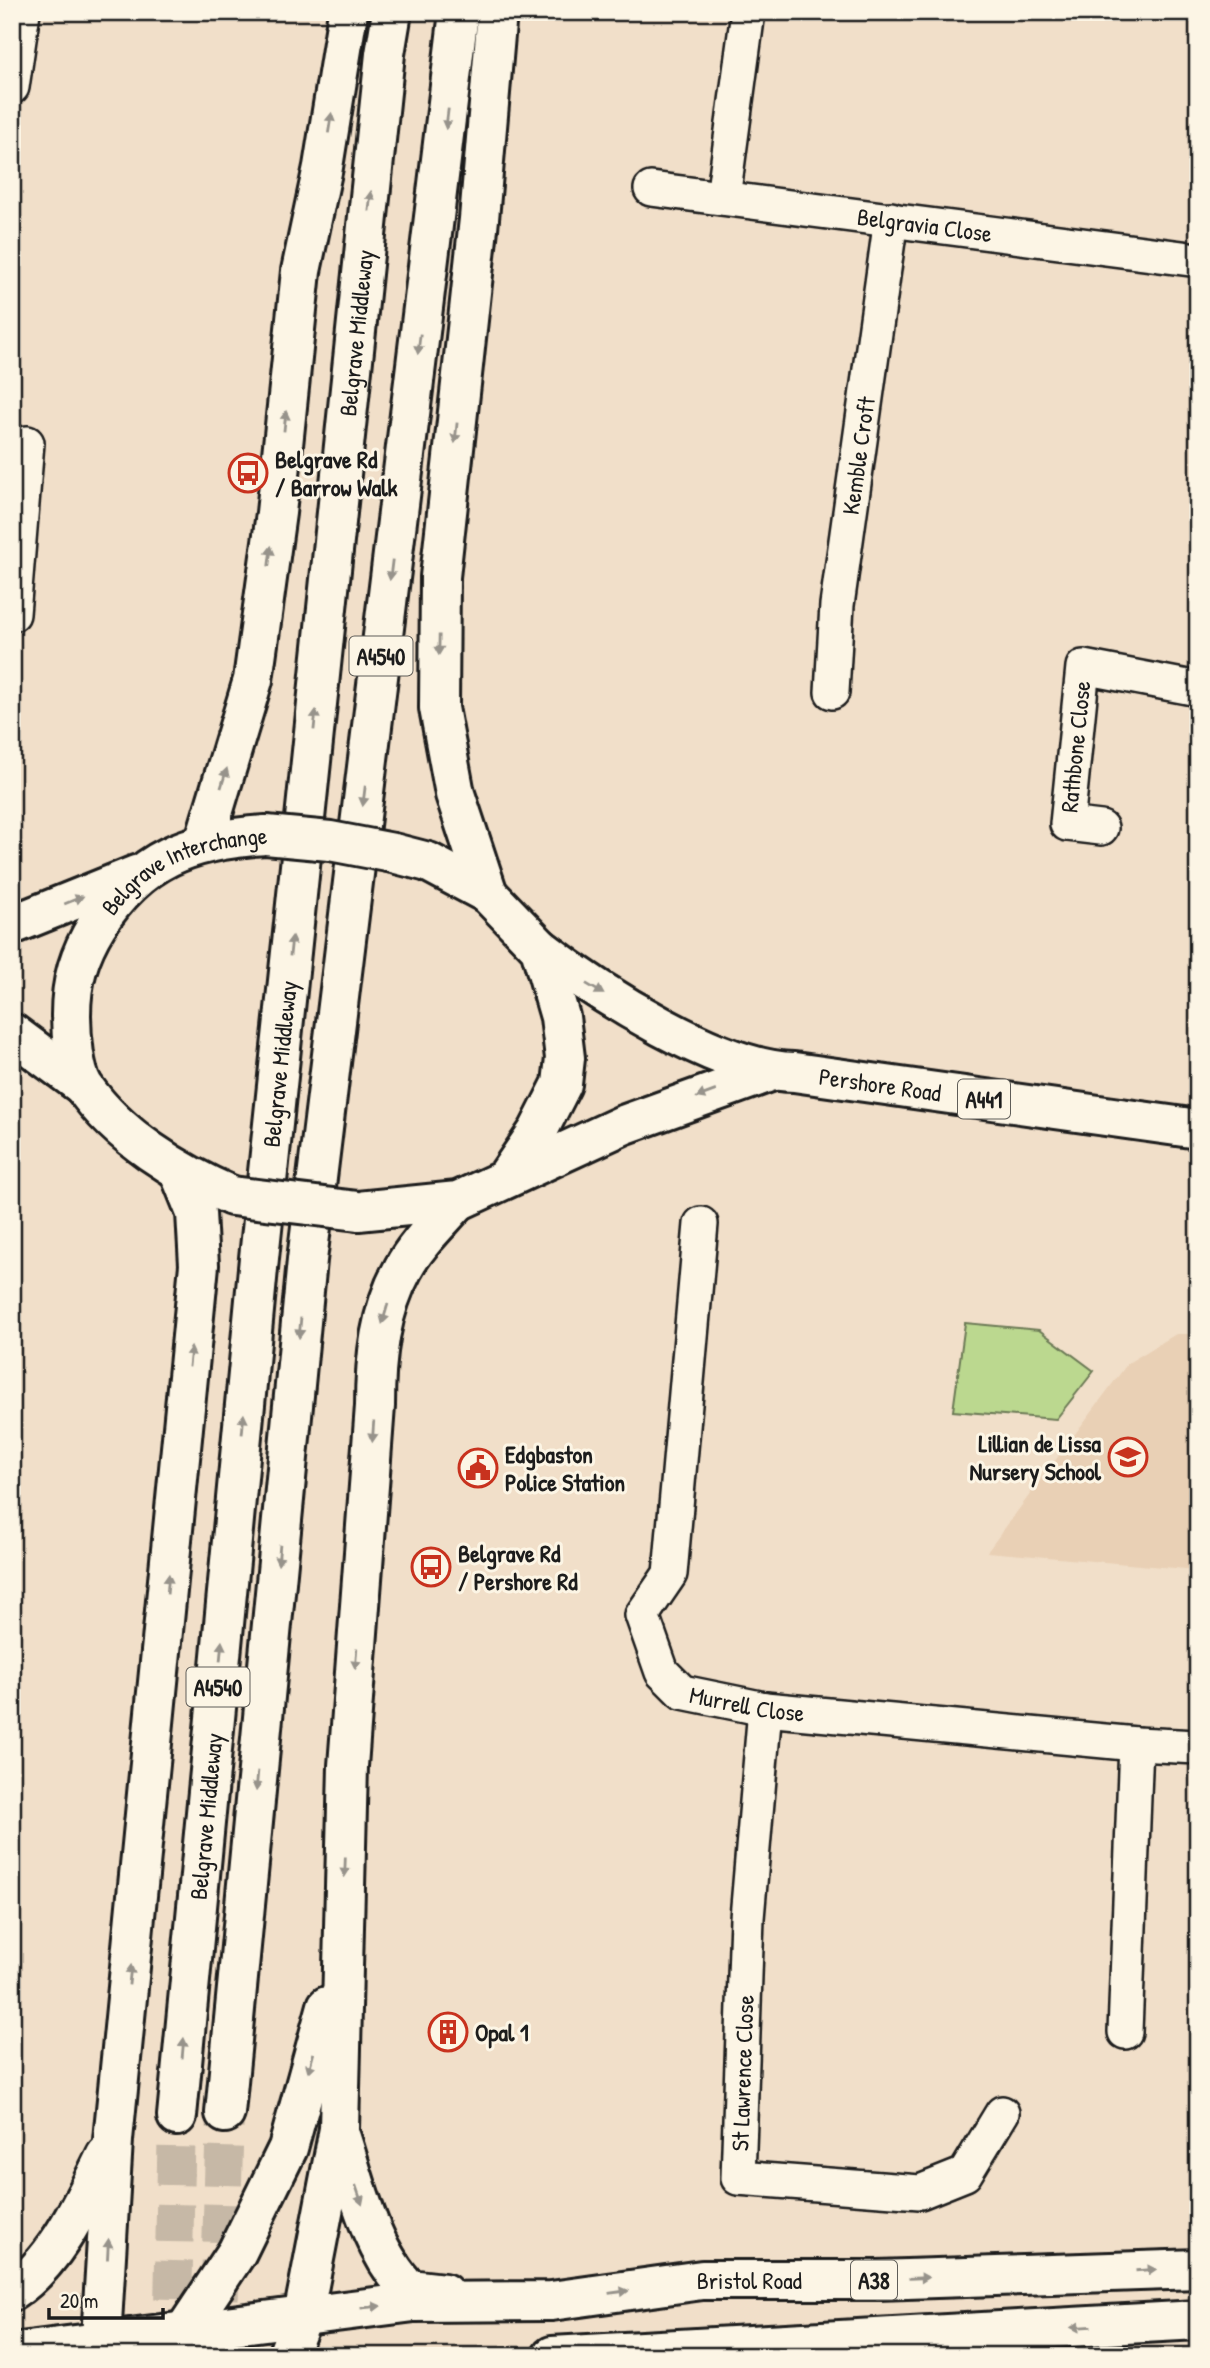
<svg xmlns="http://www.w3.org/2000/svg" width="1210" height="2368" font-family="'Patrick Hand',sans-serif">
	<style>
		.built { fill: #e9d0b5 }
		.green { fill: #bbd88f; stroke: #6c7a56; stroke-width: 2 }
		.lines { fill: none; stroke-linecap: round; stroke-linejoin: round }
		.highway-tunnel { stroke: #c6b8a6; stroke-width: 38; stroke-dasharray: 38 19; stroke-linecap: butt }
		.street-casing { stroke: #1c1c1c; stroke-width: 38 }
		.secondary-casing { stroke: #1c1c1c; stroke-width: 44 }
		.primary-casing { stroke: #1c1c1c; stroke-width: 44 }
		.highway-casing { stroke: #1c1c1c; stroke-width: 44 }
		.street { stroke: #fcf5e5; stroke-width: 33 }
		.secondary { stroke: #fcf5e5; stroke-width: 38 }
		.primary { stroke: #fcf5e5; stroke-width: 38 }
		.highway { stroke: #fcf5e5; stroke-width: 38 }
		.primary-bridge-casing { stroke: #1c1c1c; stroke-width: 44; stroke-linecap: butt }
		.primary-bridge { stroke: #fcf5e5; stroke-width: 38 }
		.oneway { fill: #97938b }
		.labels { text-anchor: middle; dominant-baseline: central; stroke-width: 6; stroke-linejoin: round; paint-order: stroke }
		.shield { fill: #fcf5e5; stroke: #5f5d58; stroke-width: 2 }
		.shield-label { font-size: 23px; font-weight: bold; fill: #1c1c1c }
		.street-label { font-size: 24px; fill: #1c1c1c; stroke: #fcf5e5 }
		.poi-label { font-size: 24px; font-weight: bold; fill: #1c1c1c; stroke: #fcf5e5; text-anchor: start }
	</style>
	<rect width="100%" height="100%" fill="#f1dfc9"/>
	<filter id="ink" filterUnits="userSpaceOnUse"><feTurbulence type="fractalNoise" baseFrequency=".0143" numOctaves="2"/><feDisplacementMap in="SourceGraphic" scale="14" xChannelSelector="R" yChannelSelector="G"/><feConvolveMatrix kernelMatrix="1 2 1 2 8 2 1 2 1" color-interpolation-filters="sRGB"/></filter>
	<g filter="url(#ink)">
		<path class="built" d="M 1176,1334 L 1198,1334 L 1198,1570 L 987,1552 L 1128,1363 Z"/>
		<path class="green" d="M 965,1323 L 1039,1330 L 1094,1371 L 1056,1419 L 953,1411 Z"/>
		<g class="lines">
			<g class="highway-tunnel">
				<path d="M 172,2356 L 177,2116"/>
				<path d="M 218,2356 L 225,2113"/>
			</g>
			<defs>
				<g id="street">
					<path d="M 12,87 L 23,12"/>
					<path id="s1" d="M 651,189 L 1198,260"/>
					<path d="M 723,198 L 748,12"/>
					<path d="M 13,614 L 27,443"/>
					<path id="s2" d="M 832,692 L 837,605 L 891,219"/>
					<path id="s3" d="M 1101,828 L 1067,824 L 1083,667 L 1198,689"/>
					<path id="s4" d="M 701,1224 L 670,1574 L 642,1615 L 662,1672 L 682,1692 L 765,1709 L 1136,1744 L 1198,1747"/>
					<path d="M 765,1709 L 747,1918 L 738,2178 L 920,2192 L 965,2174 L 1002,2113"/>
					<path d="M 1125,2032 L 1136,1744"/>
				</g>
				<g id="secondary">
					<path d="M 12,925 L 136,875"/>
					<path d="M 12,1033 L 82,1085"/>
				</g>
				<g id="primary">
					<path d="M 393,853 L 428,862 L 488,894 L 540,948 L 560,1017 L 565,1058 L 562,1084 L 538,1131 L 508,1175"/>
					<path id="s5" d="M 540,948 C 598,993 721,1071 794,1072 L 1198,1129"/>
					<path id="s6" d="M 232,1196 C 178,1173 119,1137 84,1087 C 74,1072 71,1034 71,1015 C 71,981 79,954 97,925 C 140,858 189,840 266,835"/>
					<path d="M 358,1211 L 458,1201 L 623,1125 L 770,1072"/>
				</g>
				<g id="highway">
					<path d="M 204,843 L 253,680 L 276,513 L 301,271 L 323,167 L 348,12"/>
					<path d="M 488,894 L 455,794 L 439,708 L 440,577 L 479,219 L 497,12"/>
					<path d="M 225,2113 L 307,1260 L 459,12"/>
					<path id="s7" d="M 177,2116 L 259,1258 L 385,54 L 392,12"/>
					<path d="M 341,2138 C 357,2187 371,2251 409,2289 L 444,2293"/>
					<path d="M 12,2291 C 57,2262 83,2201 106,2155"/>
					<path d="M 176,2344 L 237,2252 L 288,2148 L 327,2006"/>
					<path id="s8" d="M 12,2353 L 414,2302 L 551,2301 L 702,2280 L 877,2280 L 1198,2269"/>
					<path d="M 100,2356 L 113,2140 L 199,1265 L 196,1213 L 179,1171"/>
					<path d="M 287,2356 L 303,2316 L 339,2129 L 348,1766 L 375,1406 C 375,1358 380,1311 403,1269 C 416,1244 440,1222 458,1201"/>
					<path d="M 552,2356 L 1198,2320"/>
				</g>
			</defs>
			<use href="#street" class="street-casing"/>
			<use href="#secondary" class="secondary-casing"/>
			<use href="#primary" class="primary-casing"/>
			<use href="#highway" class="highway-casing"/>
			<use href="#street" class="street"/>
			<use href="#secondary" class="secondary"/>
			<use href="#primary" class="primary"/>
			<use href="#highway" class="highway"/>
			<defs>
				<g id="primary-bridge">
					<path d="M 266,835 L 330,841 L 393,853"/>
					<path d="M 232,1196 L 358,1211"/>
				</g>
			</defs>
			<use href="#primary-bridge" class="primary-bridge-casing"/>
			<use href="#primary-bridge" class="primary-bridge"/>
		</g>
		<defs><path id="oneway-solid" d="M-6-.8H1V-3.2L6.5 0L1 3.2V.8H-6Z" transform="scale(1.75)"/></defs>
		<g class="oneway">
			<use href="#oneway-solid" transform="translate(447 119) rotate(97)"/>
			<use href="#oneway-solid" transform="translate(330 123) rotate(-81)"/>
			<use href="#oneway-solid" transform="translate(370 201) rotate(-84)"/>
			<use href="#oneway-solid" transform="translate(419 344) rotate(97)"/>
			<use href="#oneway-solid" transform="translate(285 421) rotate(-84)"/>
			<use href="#oneway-solid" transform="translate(456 433) rotate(96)"/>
			<use href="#oneway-solid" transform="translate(270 556) rotate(-83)"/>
			<use href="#oneway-solid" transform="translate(391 570) rotate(97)"/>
			<use href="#oneway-solid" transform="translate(439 645) rotate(91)"/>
			<use href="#oneway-solid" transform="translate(315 720) rotate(-84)"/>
			<use href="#oneway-solid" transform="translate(224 778) rotate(-73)"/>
			<use href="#oneway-solid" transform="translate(364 796) rotate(97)"/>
			<use href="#oneway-solid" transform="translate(74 900) rotate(-22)"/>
			<use href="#oneway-solid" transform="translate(291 946) rotate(-84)"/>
			<use href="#oneway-solid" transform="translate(595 989) rotate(31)"/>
			<use href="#oneway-solid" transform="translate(706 1094) rotate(160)"/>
			<use href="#oneway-solid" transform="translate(385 1314) rotate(106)"/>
			<use href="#oneway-solid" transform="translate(300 1328) rotate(95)"/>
			<use href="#oneway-solid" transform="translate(190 1357) rotate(-84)"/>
			<use href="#oneway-solid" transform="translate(243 1424) rotate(-85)"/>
			<use href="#oneway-solid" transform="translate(373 1432) rotate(94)"/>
			<use href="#oneway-solid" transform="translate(279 1555) rotate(95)"/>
			<use href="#oneway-solid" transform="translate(168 1584) rotate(-85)"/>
			<use href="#oneway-solid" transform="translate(221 1651) rotate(-85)"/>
			<use href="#oneway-solid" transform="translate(356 1659) rotate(94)"/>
			<use href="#oneway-solid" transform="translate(257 1781) rotate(95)"/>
			<use href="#oneway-solid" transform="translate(345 1867) rotate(92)"/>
			<use href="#oneway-solid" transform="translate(130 1975) rotate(-84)"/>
			<use href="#oneway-solid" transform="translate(183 2048) rotate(-85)"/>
			<use href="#oneway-solid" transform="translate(311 2063) rotate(105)"/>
			<use href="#oneway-solid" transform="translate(359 2195) rotate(71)"/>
			<use href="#oneway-solid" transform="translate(108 2249) rotate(-87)"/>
			<use href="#oneway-solid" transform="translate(1146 2270) rotate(-4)"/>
			<use href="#oneway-solid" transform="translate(919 2278) rotate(-2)"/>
			<use href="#oneway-solid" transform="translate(619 2292) rotate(-8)"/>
			<use href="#oneway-solid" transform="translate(371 2307) rotate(-6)"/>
			<use href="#oneway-solid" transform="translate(1081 2327) rotate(177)"/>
		</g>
	</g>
	<defs>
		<symbol id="bus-ring" viewBox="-11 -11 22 22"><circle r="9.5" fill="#fcf5e5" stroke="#c8321e" stroke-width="1.5"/><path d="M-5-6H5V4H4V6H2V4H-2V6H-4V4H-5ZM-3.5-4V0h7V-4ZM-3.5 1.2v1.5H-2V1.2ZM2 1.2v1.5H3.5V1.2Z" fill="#c8321e"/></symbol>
		<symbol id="school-ring" viewBox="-11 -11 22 22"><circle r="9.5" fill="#fcf5e5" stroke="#c8321e" stroke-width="1.5"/><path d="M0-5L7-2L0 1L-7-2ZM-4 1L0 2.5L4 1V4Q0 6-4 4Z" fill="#c8321e"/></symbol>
		<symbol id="civic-ring" viewBox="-11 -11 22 22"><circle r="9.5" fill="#fcf5e5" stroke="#c8321e" stroke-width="1.5"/><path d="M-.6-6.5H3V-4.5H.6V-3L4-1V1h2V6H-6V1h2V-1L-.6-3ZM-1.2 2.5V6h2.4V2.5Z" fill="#c8321e"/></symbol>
		<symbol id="building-ring" viewBox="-11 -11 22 22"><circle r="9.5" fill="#fcf5e5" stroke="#c8321e" stroke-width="1.5"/><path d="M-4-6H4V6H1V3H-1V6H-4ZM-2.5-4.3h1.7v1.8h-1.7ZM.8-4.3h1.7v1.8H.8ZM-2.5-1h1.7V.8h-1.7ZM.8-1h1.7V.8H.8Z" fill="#c8321e"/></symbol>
	</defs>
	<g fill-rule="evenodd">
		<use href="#bus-ring" x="226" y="451" width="44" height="44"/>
		<use href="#school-ring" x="1106" y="1435" width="44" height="44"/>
		<use href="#civic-ring" x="456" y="1446" width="44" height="44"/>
		<use href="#bus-ring" x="409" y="1545" width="44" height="44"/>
		<use href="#building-ring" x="426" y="2010" width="44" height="44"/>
	</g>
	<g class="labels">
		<g class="shield">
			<rect x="349.5" y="636.5" width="63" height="39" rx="5"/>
			<rect x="958" y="1079.5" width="52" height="39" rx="5"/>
			<rect x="186.5" y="1667.5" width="63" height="39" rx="5"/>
			<rect x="851" y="2260.5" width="46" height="39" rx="5"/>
		</g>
		<g class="shield-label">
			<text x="381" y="656">A4540</text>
			<text x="984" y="1099">A441</text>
			<text x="218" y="1687">A4540</text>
			<text x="874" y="2280">A38</text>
		</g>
		<g class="street-label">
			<text stroke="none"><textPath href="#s1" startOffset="276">Belgravia Close</textPath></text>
			<text stroke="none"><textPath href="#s7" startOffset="1792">Belgrave Middleway</textPath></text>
			<text stroke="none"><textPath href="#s2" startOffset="238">Kemble Croft</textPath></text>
			<text stroke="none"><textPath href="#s3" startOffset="112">Rathbone Close</textPath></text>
			<text stroke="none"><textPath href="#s6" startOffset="464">Belgrave Interchange</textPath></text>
			<text stroke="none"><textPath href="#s7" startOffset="1057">Belgrave Middleway</textPath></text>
			<text stroke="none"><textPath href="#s5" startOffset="373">Pershore Road</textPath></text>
			<text stroke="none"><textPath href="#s4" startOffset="556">Murrell Close</textPath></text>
			<text stroke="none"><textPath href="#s7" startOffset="301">Belgrave Middleway</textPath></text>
			<text transform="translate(742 2073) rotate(-88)">St Lawrence Close</text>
			<text stroke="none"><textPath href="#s8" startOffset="742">Bristol Road</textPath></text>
		</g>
		<g class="poi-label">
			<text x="275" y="459">Belgrave Rd<tspan x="275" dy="28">/ Barrow Walk</tspan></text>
			<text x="1101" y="1443" text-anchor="end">Lillian de Lissa<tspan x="1101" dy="28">Nursery School</tspan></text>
			<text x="505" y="1454">Edgbaston<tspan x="505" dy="28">Police Station</tspan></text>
			<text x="458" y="1553">Belgrave Rd<tspan x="458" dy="28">/ Pershore Rd</tspan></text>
			<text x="475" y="2032">Opal 1</text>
		</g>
	</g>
	<rect width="1210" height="2368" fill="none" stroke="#fcf5e5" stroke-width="42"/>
	<rect x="21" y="21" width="1168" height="2326" fill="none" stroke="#1c1c1c" stroke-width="2.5" filter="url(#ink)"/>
	<path d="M49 2308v10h114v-10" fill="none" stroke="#1c1c1c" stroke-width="3.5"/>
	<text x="60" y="2308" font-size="21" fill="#1c1c1c" stroke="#fcf5e5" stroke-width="5" paint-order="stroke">20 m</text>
</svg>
